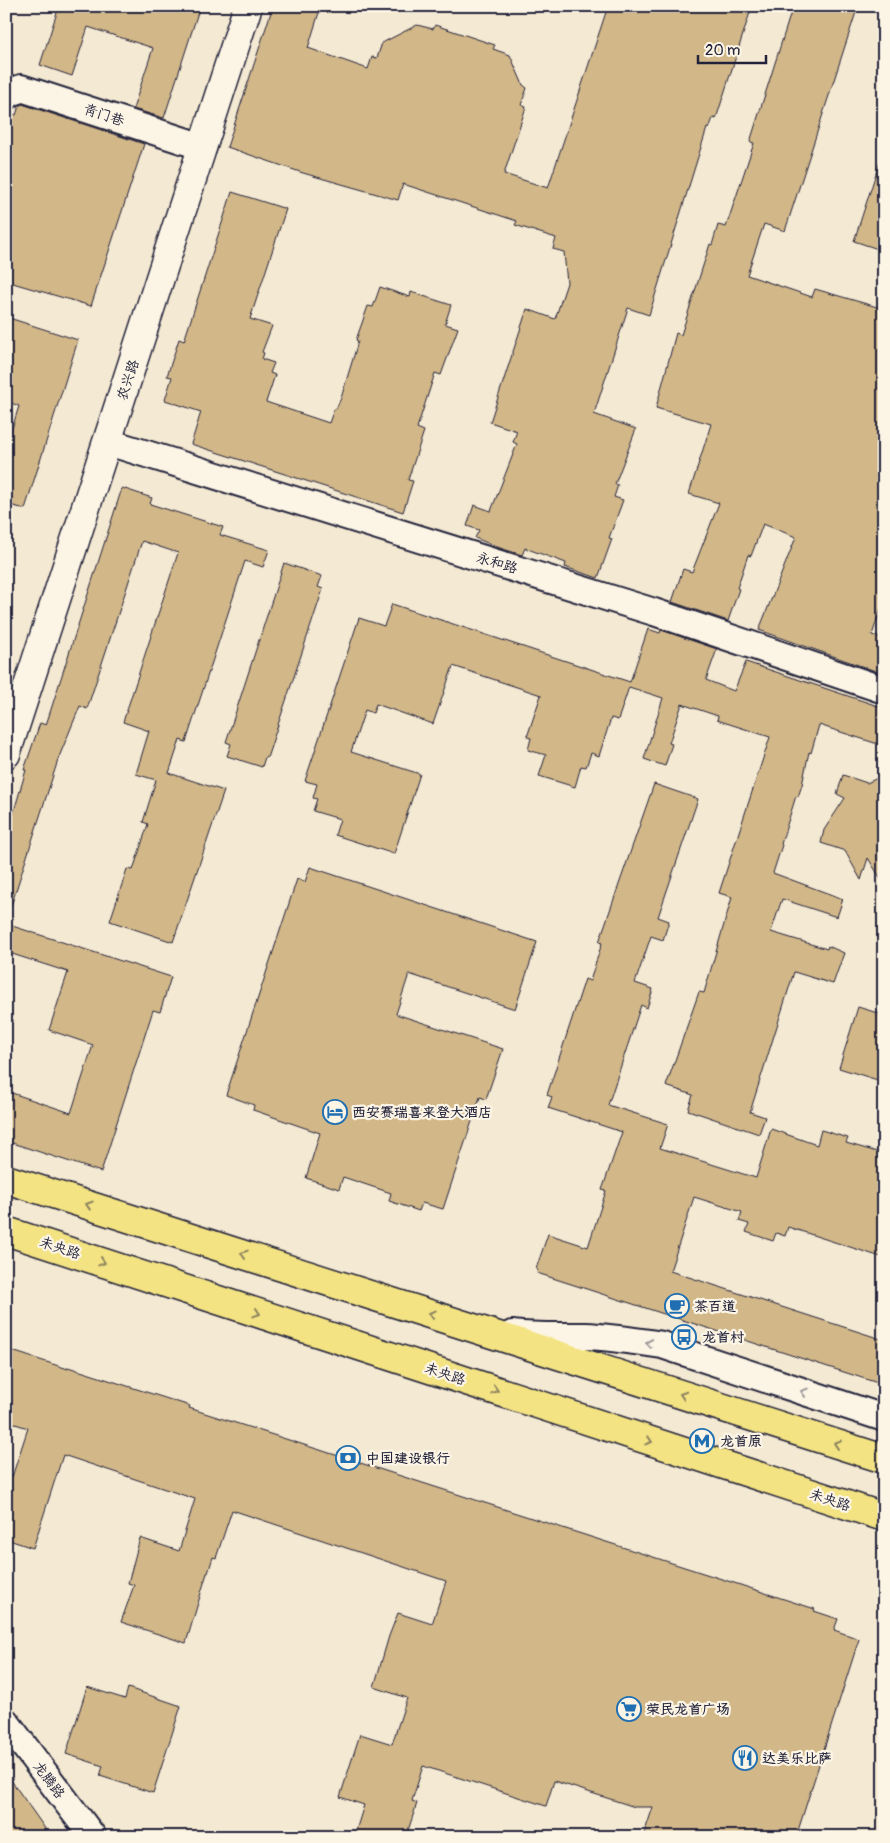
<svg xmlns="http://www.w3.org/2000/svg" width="890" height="1843" font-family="Pangolin,'LXGW WenKai TC',sans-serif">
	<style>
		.building { fill: #d2b788; stroke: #22223b }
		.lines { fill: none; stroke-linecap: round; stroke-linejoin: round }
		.minor-casing { stroke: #22223b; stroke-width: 30 }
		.tertiary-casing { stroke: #22223b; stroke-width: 31 }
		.primary-casing { stroke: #22223b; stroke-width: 31 }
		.minor { stroke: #fcf5e5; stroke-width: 26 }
		.tertiary { stroke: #fcf5e5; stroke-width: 28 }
		.primary { stroke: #f4e382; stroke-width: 28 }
		.oneway { stroke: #8b825e }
		.oneway2 { stroke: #9a9698 }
		.labels { text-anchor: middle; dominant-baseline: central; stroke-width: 4.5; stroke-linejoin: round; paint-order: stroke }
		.street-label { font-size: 14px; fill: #22223b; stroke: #fcf5e5 }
		.poi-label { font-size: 14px; font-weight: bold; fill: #22223b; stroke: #fcf5e5; text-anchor: start }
	</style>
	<rect width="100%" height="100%" fill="#f4e9d2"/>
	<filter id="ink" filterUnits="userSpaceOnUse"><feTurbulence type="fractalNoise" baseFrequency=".02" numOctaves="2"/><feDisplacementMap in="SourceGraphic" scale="10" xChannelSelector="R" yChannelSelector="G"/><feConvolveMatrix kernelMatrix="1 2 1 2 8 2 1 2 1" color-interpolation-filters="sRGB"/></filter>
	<g filter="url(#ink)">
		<g class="building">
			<path d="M 59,6 L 200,6 L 164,118 L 133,109 L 153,48 L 88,27 L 72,76 L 40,65 Z"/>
			<path d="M 273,6 L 321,6 L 308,48 L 368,69 L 372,57 L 377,58 L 382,43 L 417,25 L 433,29 L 435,25 L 495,45 L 493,49 L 510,55 L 523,85 L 527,88 L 521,105 L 526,107 L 504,174 L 548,188 L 608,6 L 752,6 L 716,119 L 713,118 L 709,129 L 707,128 L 649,315 L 628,308 L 594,414 L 636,429 L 615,484 L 618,485 L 614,497 L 623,500 L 609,538 L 612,539 L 598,578 L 565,567 L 566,563 L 525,548 L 522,555 L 500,548 L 475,538 L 479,530 L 467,526 L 474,505 L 491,511 L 517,444 L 513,442 L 517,431 L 490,422 L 527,309 L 555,319 L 567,283 L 564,252 L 553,249 L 556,238 L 515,225 L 517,221 L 403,184 L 398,200 L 303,173 L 227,147 Z"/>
			<path d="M 793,6 L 858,6 L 785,231 L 764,224 L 747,275 L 812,297 L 815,289 L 884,309 L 884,599 L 872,635 L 884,639 L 884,674 L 759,630 L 796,537 L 763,524 L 751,556 L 748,555 L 737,588 L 739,589 L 728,621 L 672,602 L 683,569 L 692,572 L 719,503 L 689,494 L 711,424 L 656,408 L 676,333 L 681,335 L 710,244 L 712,245 L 718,225 L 726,227 L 754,143 L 750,142 Z"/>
			<path d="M 22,104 L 144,144 L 91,306 L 6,281 L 6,131 L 12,114 L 16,115 L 19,106 Z"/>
			<path d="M 880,161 L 884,162 L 884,251 L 854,241 Z"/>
			<path d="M 232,192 L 286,209 L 250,319 L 272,326 L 262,352 L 264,353 L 262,359 L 274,363 L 270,373 L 275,375 L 266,402 L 329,423 L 334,409 L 336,409 L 341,398 L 355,352 L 358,341 L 356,340 L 368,306 L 373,307 L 380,287 L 410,297 L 411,292 L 451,305 L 445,324 L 458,328 L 441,375 L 435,373 L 417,428 L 424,431 L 408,480 L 413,481 L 403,512 L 191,444 L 201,412 L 165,400 L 172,377 L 167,376 L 179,339 L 184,341 Z"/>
			<path d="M 6,317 L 78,340 L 25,509 L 6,504 L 6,448 L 19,406 L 6,401 Z"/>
			<path d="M 122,488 L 152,498 L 150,504 L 223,527 L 220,535 L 269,550 L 263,567 L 245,561 L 186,742 L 180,740 L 169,773 L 224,791 L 173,942 L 110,921 L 127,869 L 133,870 L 148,824 L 143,822 L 156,780 L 136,774 L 149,731 L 123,722 L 178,553 L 142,541 L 87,709 L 80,706 L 59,757 L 10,909 L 6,908 L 6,823 L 10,825 L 26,770 L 24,770 L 40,723 L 46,725 Z"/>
			<path d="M 284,563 L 322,576 L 318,587 L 323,589 L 267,758 L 265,757 L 262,767 L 227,756 L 231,744 L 226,742 Z"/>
			<path d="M 392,604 L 630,682 L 648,629 L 660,633 L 661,630 L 717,649 L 706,680 L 734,691 L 746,662 L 884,708 L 884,746 L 819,725 L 811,753 L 809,752 L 802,785 L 798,797 L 796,796 L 781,844 L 782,845 L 773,873 L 843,899 L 837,917 L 782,899 L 771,932 L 827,949 L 828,946 L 844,953 L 833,984 L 794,972 L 750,1112 L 765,1117 L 759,1134 L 688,1110 L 693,1095 L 666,1086 L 699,992 L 704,993 L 732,897 L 719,893 L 770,737 L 717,720 L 718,716 L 682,704 L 669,743 L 672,744 L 665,766 L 644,759 L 663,698 L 629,687 L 618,720 L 611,718 L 599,756 L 591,753 L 586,767 L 581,766 L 575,787 L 539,776 L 546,755 L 528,750 L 531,738 L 527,737 L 541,695 L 453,666 L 433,724 L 376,704 L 373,713 L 365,710 L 351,752 L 420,774 L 394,854 L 335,835 L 340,819 L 313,811 L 317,799 L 313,798 L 317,784 L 305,781 L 359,618 L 384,626 Z"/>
			<path d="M 843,775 L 867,783 L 884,775 L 884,884 L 868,858 L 861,880 L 845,851 L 821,843 L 824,830 L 845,798 L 837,794 Z"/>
			<path d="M 654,784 L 698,799 L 658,917 L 669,921 L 663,940 L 651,936 L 635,983 L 653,989 L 647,1008 L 641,1005 L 608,1105 L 668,1124 L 660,1148 L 756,1178 L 771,1129 L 817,1145 L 821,1130 L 848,1138 L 846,1143 L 884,1154 L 884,1258 L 788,1227 L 785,1236 L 776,1233 L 773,1241 L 746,1232 L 749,1224 L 739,1221 L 742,1212 L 694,1197 L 670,1271 L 884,1340 L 884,1385 L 537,1273 L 538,1270 L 536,1269 L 548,1234 L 588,1247 L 606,1191 L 602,1190 L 622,1132 L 548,1108 L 552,1097 L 547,1095 L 585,979 L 590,981 L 602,943 L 599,942 Z"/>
			<path d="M 310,867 L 537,942 L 515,1009 L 409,974 L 396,1014 L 503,1049 L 486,1099 L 480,1097 L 443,1209 L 422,1203 L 419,1211 L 389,1201 L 391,1193 L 343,1177 L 339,1189 L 306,1178 L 320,1133 L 253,1110 L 254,1105 L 226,1095 L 297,879 L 305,882 Z"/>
			<path d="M 6,924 L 171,977 L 160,1012 L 153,1010 L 101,1172 L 6,1141 L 6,1091 L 71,1113 L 93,1045 L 49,1030 L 68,972 L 6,952 Z"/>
			<path d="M 858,1007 L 884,1015 L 884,1082 L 839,1068 Z"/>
			<path d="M 6,1349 L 68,1369 L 68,1367 L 190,1406 L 189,1408 L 242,1425 L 815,1609 L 814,1611 L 838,1619 L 834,1630 L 859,1639 L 796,1837 L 643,1837 L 653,1807 L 635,1807 L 554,1781 L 546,1806 L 423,1766 L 412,1801 L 417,1803 L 406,1837 L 354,1837 L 364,1805 L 340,1797 L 360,1734 L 392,1744 L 407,1698 L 374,1687 L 389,1636 L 398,1613 L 432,1624 L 446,1581 L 232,1510 L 216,1558 L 213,1557 L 208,1573 L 207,1573 L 186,1643 L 121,1622 L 134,1585 L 128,1583 L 140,1538 L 179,1551 L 195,1499 L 63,1455 L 33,1548 L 6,1539 L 6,1475 L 12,1477 L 28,1428 L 6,1421 Z"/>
			<path d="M 87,1687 L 125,1699 L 128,1688 L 181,1706 L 153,1793 L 100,1776 L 103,1766 L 66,1754 Z"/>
			<path d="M 6,1773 L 51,1837 L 6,1837 Z"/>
		</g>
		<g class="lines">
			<defs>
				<g id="minor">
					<path d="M 6,96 L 21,88 L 203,147"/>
					<path d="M 108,442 L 654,612 L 884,690"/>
					<path d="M 512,1334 C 536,1337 560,1336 585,1336 C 611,1337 636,1341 662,1345 L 884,1418"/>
					<path d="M 6,1722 L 93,1837"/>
				</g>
				<path id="tertiary" d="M 6,754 L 248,6"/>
				<g id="primary">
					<path d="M 6,1179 L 884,1459"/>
					<path d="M 6,1231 L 884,1517"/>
				</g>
			</defs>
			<use href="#minor" class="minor-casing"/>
			<use href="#tertiary" class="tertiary-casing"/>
			<use href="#primary" class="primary-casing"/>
			<use href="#minor" class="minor"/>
			<use href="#tertiary" class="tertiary"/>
			<use href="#primary" class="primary"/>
		</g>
		<defs><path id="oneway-chevron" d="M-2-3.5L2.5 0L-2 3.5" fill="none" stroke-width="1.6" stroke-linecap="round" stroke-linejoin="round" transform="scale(1.25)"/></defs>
		<g class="oneway">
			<use href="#oneway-chevron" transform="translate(89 1205) rotate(-162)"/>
			<use href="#oneway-chevron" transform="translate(244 1254) rotate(-162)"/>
			<use href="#oneway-chevron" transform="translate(102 1262) rotate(18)"/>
			<use href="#oneway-chevron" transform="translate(257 1313) rotate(18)"/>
			<use href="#oneway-chevron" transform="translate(432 1314) rotate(-162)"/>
			<use href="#oneway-chevron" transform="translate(495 1390) rotate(18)"/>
			<use href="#oneway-chevron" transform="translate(683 1395) rotate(-162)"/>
			<use href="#oneway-chevron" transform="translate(649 1441) rotate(18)"/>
			<use href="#oneway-chevron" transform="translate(837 1444) rotate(-162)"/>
		</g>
		<g class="oneway2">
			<use href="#oneway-chevron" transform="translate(649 1343) rotate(-170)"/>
			<use href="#oneway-chevron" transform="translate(804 1392) rotate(-162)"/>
		</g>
	</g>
	<defs>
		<symbol id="hotel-ring" viewBox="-11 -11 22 22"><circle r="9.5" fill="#fcf5e5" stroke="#1f6fb2" stroke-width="1.5"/><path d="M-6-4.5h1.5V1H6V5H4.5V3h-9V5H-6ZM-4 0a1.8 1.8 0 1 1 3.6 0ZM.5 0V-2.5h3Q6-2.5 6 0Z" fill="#1f6fb2"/></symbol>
		<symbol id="cafe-ring" viewBox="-11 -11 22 22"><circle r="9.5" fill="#fcf5e5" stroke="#1f6fb2" stroke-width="1.5"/><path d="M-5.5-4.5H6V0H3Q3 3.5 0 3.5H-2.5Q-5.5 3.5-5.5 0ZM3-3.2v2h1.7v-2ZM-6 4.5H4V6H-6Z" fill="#1f6fb2"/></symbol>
		<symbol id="bus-ring" viewBox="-11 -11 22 22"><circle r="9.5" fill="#fcf5e5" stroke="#1f6fb2" stroke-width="1.5"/><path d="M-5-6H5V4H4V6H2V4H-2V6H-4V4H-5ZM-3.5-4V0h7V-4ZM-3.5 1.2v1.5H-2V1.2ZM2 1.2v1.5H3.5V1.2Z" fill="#1f6fb2"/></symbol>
		<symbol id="metro-ring" viewBox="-11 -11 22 22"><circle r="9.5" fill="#fcf5e5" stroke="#1f6fb2" stroke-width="1.5"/><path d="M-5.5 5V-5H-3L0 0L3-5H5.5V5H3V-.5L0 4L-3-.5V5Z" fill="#1f6fb2"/></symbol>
		<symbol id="bank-ring" viewBox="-11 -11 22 22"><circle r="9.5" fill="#fcf5e5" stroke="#1f6fb2" stroke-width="1.5"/><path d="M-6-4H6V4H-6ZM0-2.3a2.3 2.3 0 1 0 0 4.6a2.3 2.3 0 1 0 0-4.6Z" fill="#1f6fb2"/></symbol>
		<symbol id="supermarket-ring" viewBox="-11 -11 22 22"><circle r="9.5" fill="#fcf5e5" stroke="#1f6fb2" stroke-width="1.5"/><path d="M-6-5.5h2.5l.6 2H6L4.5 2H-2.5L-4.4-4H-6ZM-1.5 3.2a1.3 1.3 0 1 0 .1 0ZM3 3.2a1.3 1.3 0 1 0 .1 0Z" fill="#1f6fb2"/></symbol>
		<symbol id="restaurant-ring" viewBox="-11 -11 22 22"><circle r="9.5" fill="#fcf5e5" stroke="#1f6fb2" stroke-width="1.5"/><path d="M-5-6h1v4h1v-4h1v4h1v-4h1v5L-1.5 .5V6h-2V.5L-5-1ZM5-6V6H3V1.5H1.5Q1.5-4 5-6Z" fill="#1f6fb2"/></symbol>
	</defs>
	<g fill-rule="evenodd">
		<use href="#hotel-ring" x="321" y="1098" width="28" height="28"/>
		<use href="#cafe-ring" x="663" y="1292" width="28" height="28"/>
		<use href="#bus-ring" x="670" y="1323" width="28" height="28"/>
		<use href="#metro-ring" x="688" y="1427" width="28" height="28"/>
		<use href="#bank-ring" x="334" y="1444" width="28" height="28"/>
		<use href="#supermarket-ring" x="615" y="1695" width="28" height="28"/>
		<use href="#restaurant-ring" x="731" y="1744" width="28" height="28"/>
	</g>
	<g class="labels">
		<g class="street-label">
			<text transform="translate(104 115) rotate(18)">青门巷</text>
			<text transform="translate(128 380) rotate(-72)">农兴路</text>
			<text transform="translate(497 563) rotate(17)">永和路</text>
			<text transform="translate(60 1248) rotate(18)">未央路</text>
			<text transform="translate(445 1374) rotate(18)">未央路</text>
			<text transform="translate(830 1500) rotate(18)">未央路</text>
			<text transform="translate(49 1780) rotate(53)">龙腾路</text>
		</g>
		<g class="poi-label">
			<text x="352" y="1112">西安赛瑞喜来登大酒店</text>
			<text x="694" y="1306">茶百道</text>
			<text x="702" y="1337">龙首村</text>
			<text x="720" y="1441">龙首原</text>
			<text x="366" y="1458">中国建设银行</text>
			<text x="646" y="1709">荣民龙首广场</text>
			<text x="762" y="1758">达美乐比萨</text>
		</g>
	</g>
	<rect width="890" height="1843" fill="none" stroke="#fcf5e5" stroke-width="25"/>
	<rect x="12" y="12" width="865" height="1818" fill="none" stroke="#22223b" stroke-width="2" filter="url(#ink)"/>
	<path d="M698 55v8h68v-8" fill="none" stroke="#22223b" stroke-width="2.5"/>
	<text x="705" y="55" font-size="15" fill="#22223b" stroke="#fcf5e5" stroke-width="4" paint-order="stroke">20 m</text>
</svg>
